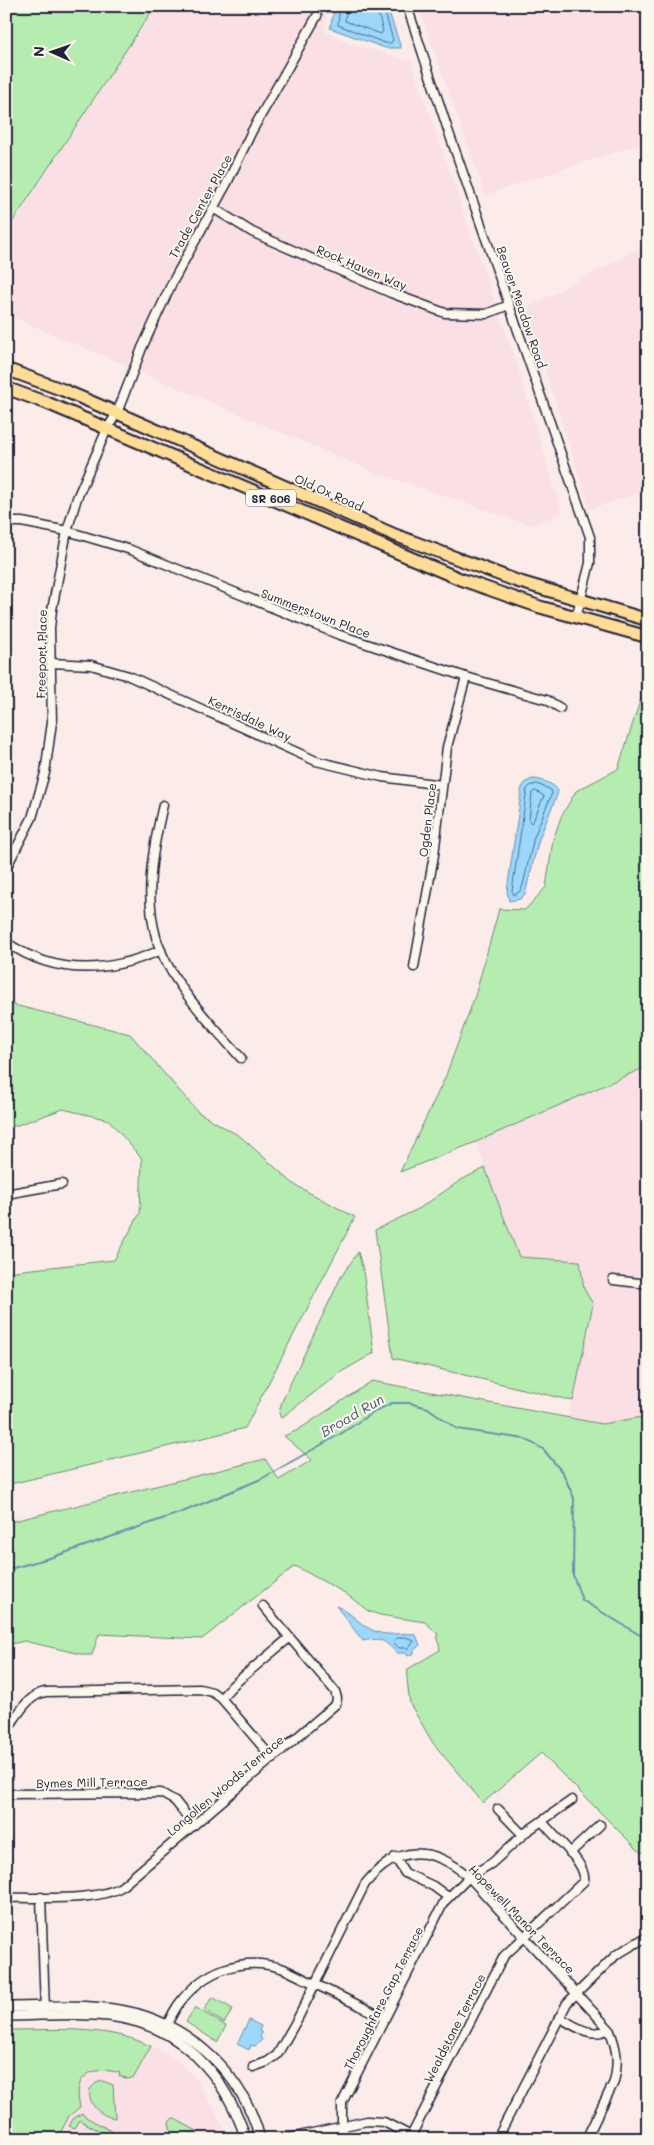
<svg xmlns="http://www.w3.org/2000/svg" width="654" height="2145" font-family="Mali,sans-serif">
	<style>
		.built { fill: #fadfe5 }
		.green { fill: #b5edb1; stroke: #6c8876 }
		.water { fill: #9bd8fc; stroke: #6b8faf }
		.lines { fill: none; stroke-linecap: round; stroke-linejoin: round }
		.shore { stroke: #526b88; stroke-width: 1 }
		.stream { stroke: #6b8faf; stroke-width: 2 }
		.minor-casing { stroke: #22223b; stroke-width: 11 }
		.tertiary-casing { stroke: #22223b; stroke-width: 12 }
		.primary-casing { stroke: #22223b; stroke-width: 15 }
		.minor { stroke: #fbf7ec; stroke-width: 8 }
		.tertiary { stroke: #fbf7ec; stroke-width: 9 }
		.primary { stroke: #ffdd96; stroke-width: 11 }
		.labels { text-anchor: middle; dominant-baseline: central; stroke-width: 4; stroke-linejoin: round; paint-order: stroke }
		.shield { fill: #fbf7ec; stroke: #636270; stroke-width: 1 }
		.shield-label { font-size: 11px; font-weight: bold; fill: #22223b }
		.street-label { font-size: 12px; fill: #22223b; stroke: #fbf7ec }
		.water-label { font-size: 14px; font-style: italic; fill: #465975; stroke: #fbf7ec }
	</style>
	<rect width="100%" height="100%" fill="#fbece9"/>
	<filter id="ink" filterUnits="userSpaceOnUse"><feTurbulence type="fractalNoise" baseFrequency=".02" numOctaves="2"/><feDisplacementMap in="SourceGraphic" scale="10" xChannelSelector="R" yChannelSelector="G"/><feConvolveMatrix kernelMatrix="1 2 1 2 8 2 1 2 1" color-interpolation-filters="sRGB"/></filter>
	<g filter="url(#ink)">
		<g class="built">
			<path d="M 154,6 L 328,6 L 324,31 L 351,44 L 411,61 L 520,374 L 562,513 L 530,525 L 374,472 L 6,314 L 6,236 Z"/>
			<path d="M 418,6 L 648,6 L 648,141 L 485,195 Z"/>
			<path d="M 648,244 L 648,490 L 590,509 L 525,309 Z"/>
			<path d="M 648,1066 L 648,1416 L 602,1424 L 567,1418 L 573,1401 L 593,1304 L 584,1289 L 580,1261 L 519,1257 L 476,1142 Z"/>
			<path d="M 6,2030 L 58,2030 L 109,2032 L 138,2040 L 164,2052 L 185,2067 L 196,2079 L 212,2106 L 224,2128 L 227,2139 L 6,2139 Z"/>
		</g>
		<g class="green">
			<path d="M 6,6 L 155,6 L 6,232 Z"/>
			<path d="M 640,669 L 648,672 L 648,1066 L 476,1142 L 400,1172 L 445,1078 L 475,996 L 499,909 L 525,910 L 546,887 L 553,840 L 561,817 L 576,791 L 618,769 L 641,698 Z"/>
			<path d="M 6,1003 L 130,1034 L 198,1112 L 241,1137 L 295,1185 L 355,1217 L 245,1428 L 6,1485 L 6,1272 L 114,1260 L 140,1213 L 142,1159 L 109,1120 L 63,1109 L 6,1129 Z"/>
			<path d="M 485,1168 L 519,1257 L 580,1261 L 584,1289 L 593,1304 L 573,1401 L 393,1358 L 375,1230 L 420,1208 L 461,1180 Z"/>
			<path d="M 358,1252 L 363,1270 L 374,1353 L 341,1372 L 281,1418 L 279,1413 L 282,1401 L 341,1277 Z"/>
			<path d="M 372,1381 L 602,1424 L 648,1416 L 648,1850 L 641,1853 L 541,1753 L 483,1803 L 433,1743 L 410,1704 L 407,1680 L 408,1669 L 440,1650 L 437,1633 L 425,1622 L 380,1615 L 368,1611 L 345,1593 L 295,1566 L 202,1639 L 99,1634 L 92,1655 L 85,1655 L 24,1641 L 11,1644 L 6,1664 L 6,1523 L 265,1459 L 279,1480 L 312,1460 L 284,1436 L 298,1430 Z"/>
			<path d="M 212,1997 L 233,2009 L 224,2023 L 204,2010 Z"/>
			<path d="M 195,2007 L 226,2026 L 217,2042 L 186,2022 Z"/>
			<path d="M 6,2030 C 55,2030 106,2025 151,2046 L 134,2077 L 129,2079 L 119,2076 L 120,2073 C 92,2065 72,2075 80,2107 L 69,2116 L 57,2139 L 6,2139 Z"/>
			<path d="M 103,2081 L 113,2085 L 115,2118 C 101,2116 87,2105 90,2089 L 96,2083 Z"/>
			<path d="M 82,2113 L 84,2116 L 126,2139 L 115,2139 L 79,2120 L 74,2128 L 69,2126 L 73,2119 Z"/>
			<path d="M 173,2118 L 197,2131 L 199,2139 L 172,2139 L 169,2122 Z"/>
		</g>
		<g class="water">
			<path d="M 335,6 L 387,6 L 401,48 L 385,48 L 330,28 Z"/>
			<path d="M 532,779 C 541,779 552,783 558,790 L 557,795 L 539,839 L 525,894 L 520,899 L 509,901 L 507,891 L 522,787 L 526,782 Z"/>
			<path d="M 336,1606 C 352,1612 361,1627 377,1632 C 390,1637 403,1631 416,1635 L 420,1645 L 414,1650 L 414,1653 L 408,1656 L 406,1653 L 397,1653 C 383,1640 382,1637 363,1641 Z"/>
			<path d="M 249,2020 L 261,2026 L 259,2031 L 262,2033 L 260,2036 L 262,2040 L 255,2046 L 251,2045 L 249,2050 L 237,2044 Z"/>
		</g>
		<g class="lines">
			<g class="shore">
				<path d="M 340,6 L 338,25 L 385,43 L 391,43 L 393,40 L 383,6"/>
				<path d="M 347,6 L 345,21 L 381,34 L 383,31 L 376,6"/>
				<path d="M 537,784 L 551,790 L 552,793 L 534,837 L 523,885 L 520,891 L 514,895 L 512,891 L 527,789 L 530,786 Z"/>
				<path d="M 536,791 L 544,796 L 533,821 L 531,823 L 529,820 L 532,793 Z"/>
				<path d="M 406,1637 L 414,1641 L 409,1648 L 399,1648 L 393,1642 L 395,1639 Z"/>
			</g>
			<path class="stream" d="M 6,1570 L 53,1557 L 185,1511 L 261,1479 L 342,1433 L 375,1411 L 392,1403 L 409,1403 L 428,1408 L 457,1429 L 525,1439 L 543,1449 L 563,1473 L 574,1498 L 573,1575 L 582,1600 L 648,1640"/>
			<defs>
				<g id="minor">
					<path d="M 407,6 L 448,130 L 590,537 L 590,563 L 576,618"/>
					<path d="M 213,208 L 252,232 L 274,242 L 391,293 L 445,313 L 486,314 L 509,305"/>
					<path d="M 6,522 L 22,522 L 67,531 L 131,550 L 337,634 L 466,677 L 547,700 L 560,708"/>
					<path d="M 51,663 L 91,665 L 129,676 L 316,761 L 382,777 L 442,785"/>
					<path d="M 163,805 C 153,848 144,893 156,937 C 169,982 211,1024 241,1058"/>
					<path d="M 6,868 L 32,818 L 45,773 L 52,722 L 50,628 L 52,610 L 67,531 L 77,498 L 107,429 L 117,413 L 142,348 L 172,283 L 227,183 L 252,131 L 317,16"/>
					<path d="M 6,942 C 55,976 109,973 161,950"/>
					<path d="M 414,967 L 434,855 L 447,747 L 466,677"/>
					<path d="M 6,1194 L 62,1184"/>
					<path d="M 613,1280 L 648,1284"/>
					<path d="M 221,1698 L 233,1685 L 289,1638"/>
					<path d="M 6,1731 C 17,1717 26,1696 45,1692 L 200,1689 L 212,1692 L 221,1698 L 273,1759"/>
					<path d="M 6,1794 L 161,1793 L 175,1801 L 194,1825"/>
					<path d="M 498,1809 L 523,1835"/>
					<path d="M 570,1853 L 600,1825"/>
					<path d="M 395,1857 L 405,1873 L 433,1886 L 448,1897"/>
					<path d="M 41,1897 L 45,2010"/>
					<path d="M 6,1898 C 37,1897 95,1902 121,1887 L 336,1704 L 337,1698 L 335,1691 L 263,1606"/>
					<path d="M 559,2017 C 574,2026 592,2039 609,2029"/>
					<path d="M 165,2029 C 169,2021 173,2012 178,2005 C 203,1970 243,1955 284,1969 L 385,2018"/>
					<path d="M 253,2067 L 267,2062 L 277,2055 L 298,2018 L 365,1884 C 397,1845 431,1844 469,1877 L 609,2029 C 617,2048 619,2062 614,2082 L 586,2139"/>
					<path d="M 411,2136 L 504,1956 L 584,1881 C 587,1862 553,1837 542,1821"/>
					<path d="M 285,2139 L 367,2121 L 384,2122 L 417,2139"/>
					<path d="M 345,2139 L 342,2126 L 342,2103 L 444,1902 L 469,1877 L 492,1863 L 526,1832 L 572,1800"/>
					<path d="M 497,2139 L 567,2003 L 616,1955 L 648,1936"/>
				</g>
				<g id="tertiary">
					<path d="M 6,2007 C 41,2007 78,2004 113,2009 C 183,2018 243,2071 260,2139"/>
					<path d="M 6,2016 C 40,2016 76,2012 109,2016 C 180,2024 225,2074 246,2139"/>
				</g>
				<g id="primary">
					<path d="M 6,369 L 63,390 L 117,413 L 395,535 L 517,581 L 648,620"/>
					<path d="M 6,388 L 47,403 L 460,579 L 540,607 L 648,637"/>
				</g>
			</defs>
			<use href="#minor" class="minor-casing"/>
			<use href="#tertiary" class="tertiary-casing"/>
			<use href="#primary" class="primary-casing"/>
			<use href="#minor" class="minor"/>
			<use href="#tertiary" class="tertiary"/>
			<use href="#primary" class="primary"/>
		</g>
	</g>
	<g class="labels">
		<rect class="shield" x="246" y="489.5" width="50" height="17" rx="4"/>
		<g class="shield-label">
			<text x="271" y="498">SR 606</text>
		</g>
		<g class="street-label">
			<text transform="translate(200 206) rotate(-61)">Trade Center Place</text>
			<text transform="translate(362 267) rotate(23)">Rock Haven Way</text>
			<text transform="translate(522 307) rotate(71)">Beaver Meadow Road</text>
			<text transform="translate(329 492) rotate(24)">Old Ox Road</text>
			<text transform="translate(316 613) rotate(21)">Summerstown Place</text>
			<text transform="translate(41 654) rotate(-89)">Freeport Place</text>
			<text transform="translate(250 718) rotate(25)">Kerrisdale Way</text>
			<text transform="translate(427 820) rotate(-83)">Ogden Place</text>
			<text transform="translate(92 1782) rotate(-1)">Bymes Mill Terrace</text>
			<text transform="translate(225 1785) rotate(-40)">Longollen Woods Terrace</text>
			<text transform="translate(522 1919) rotate(46)">Hopewell Manor Terrace</text>
			<text transform="translate(383 1998) rotate(-63)">Thoroughfare Gap Terrace</text>
			<text transform="translate(454 2028) rotate(-63)">Wealdstone Terrace</text>
		</g>
		<g class="water-label">
			<text transform="translate(352 1415) rotate(-30)">Broad Run</text>
		</g>
	</g>
	<rect width="654" height="2145" fill="none" stroke="#fbf7ec" stroke-width="25"/>
	<rect x="12" y="12" width="629" height="2120" fill="none" stroke="#22223b" stroke-width="2" filter="url(#ink)"/>
	<g transform="translate(52 52) rotate(272)" stroke="#fbf7ec" stroke-width="4" paint-order="stroke">
	<path d="M0-4L9 19L0 12L-9 19Z" fill="#22223b"/>
	<text y="-8" font-size="14" font-weight="bold" text-anchor="middle" fill="#22223b">N</text>
	</g>
</svg>
